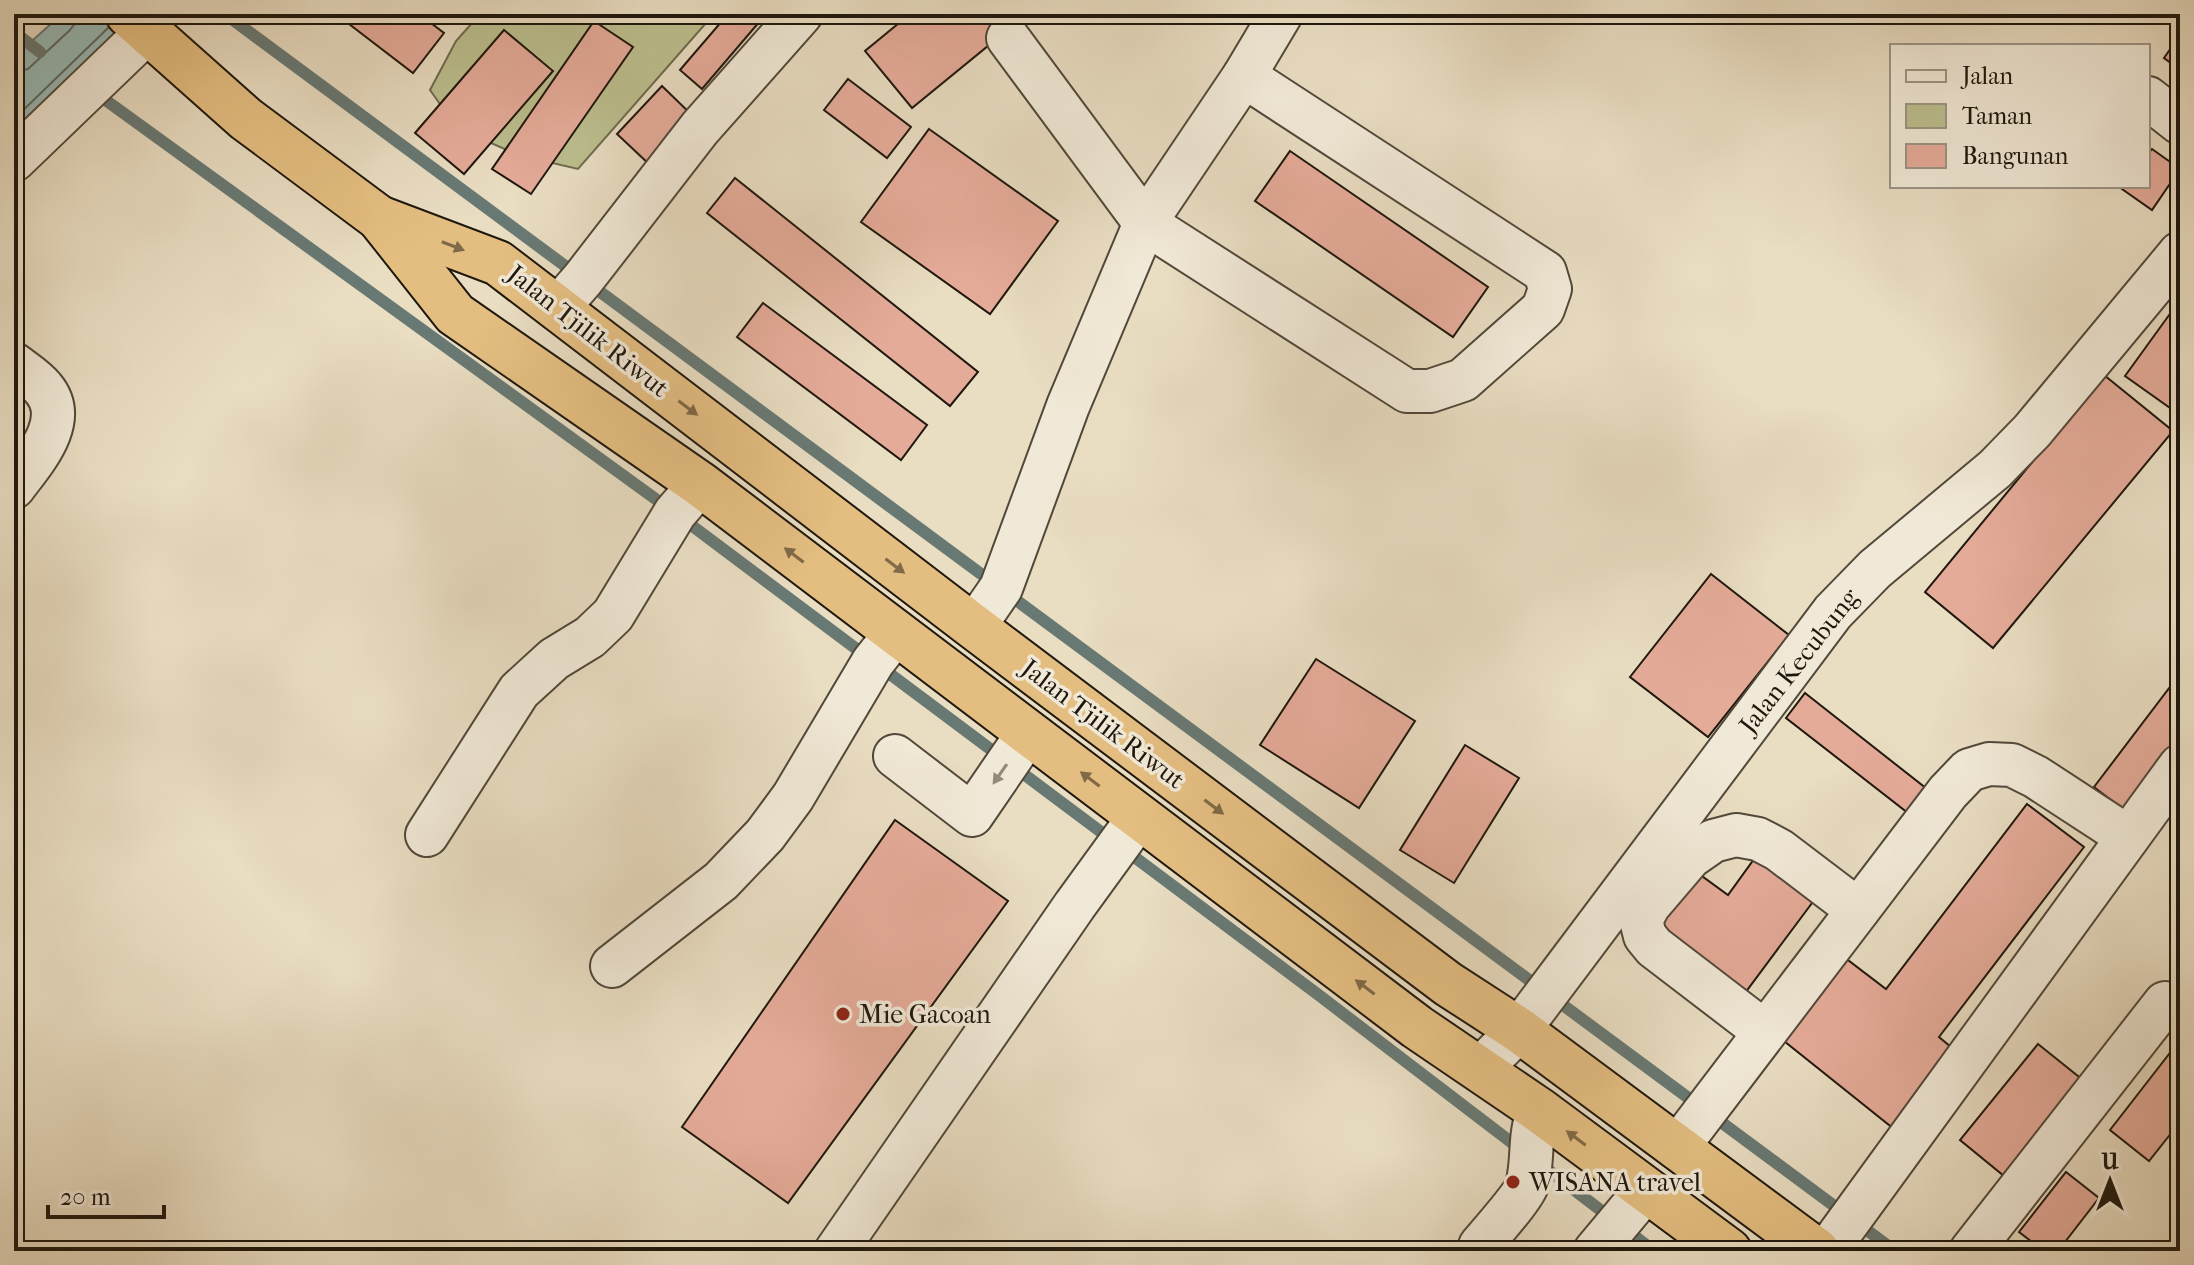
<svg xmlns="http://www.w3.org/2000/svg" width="2194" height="1265" font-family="'IM FELL French Canon',serif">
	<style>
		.green { fill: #bcbf8f; stroke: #6d6b4e; stroke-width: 2 }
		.water { fill: #99bbb9; stroke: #687974; stroke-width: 2 }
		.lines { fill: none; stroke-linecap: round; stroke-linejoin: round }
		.shore { stroke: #5c6963; stroke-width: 2 }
		.stream { stroke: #687974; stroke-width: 12 }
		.building { fill: #e5ab99; stroke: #1e170d; stroke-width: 2 }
		.minor-casing { stroke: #51483a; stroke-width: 46 }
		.highway-casing { stroke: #1e170d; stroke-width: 48 }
		.minor { stroke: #f1e9d7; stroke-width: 42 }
		.highway { stroke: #e4be81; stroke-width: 44 }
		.oneway { fill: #816a47 }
		.oneway2 { fill: #928a7c }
		.poi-dot { fill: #8f2418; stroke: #f1e9d7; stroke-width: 3 }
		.labels { text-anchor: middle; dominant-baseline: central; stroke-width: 7; stroke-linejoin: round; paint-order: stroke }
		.street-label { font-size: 26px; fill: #1e170d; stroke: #f1e9d7 }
		.poi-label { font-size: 26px; fill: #1e170d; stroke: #f1e9d7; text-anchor: start }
	</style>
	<rect width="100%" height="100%" fill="#e9ddc2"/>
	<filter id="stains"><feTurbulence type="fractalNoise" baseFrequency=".0025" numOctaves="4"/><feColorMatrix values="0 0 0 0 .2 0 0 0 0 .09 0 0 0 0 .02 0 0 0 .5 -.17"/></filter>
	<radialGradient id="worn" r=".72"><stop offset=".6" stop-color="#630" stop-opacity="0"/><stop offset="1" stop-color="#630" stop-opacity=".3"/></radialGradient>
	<path class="green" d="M 480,14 L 714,14 L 578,169 L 518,155 L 457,128 L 430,90 L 456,41 Z"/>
	<path class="water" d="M 62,14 L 149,14 L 14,145 L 14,57 Z"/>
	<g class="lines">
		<g class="shore">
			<path d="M 14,72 L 28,69 L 70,30 L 76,22 L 76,14"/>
			<path d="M 14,119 L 109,27"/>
		</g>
		<g class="stream">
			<path d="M 225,14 L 1895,1251"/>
			<path d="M 14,32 L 40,52"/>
			<path d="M 93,91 L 675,513 L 1320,996 L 1524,1152"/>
			<path d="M 1539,1163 L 1654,1251"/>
		</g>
	</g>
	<g class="building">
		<path d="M 336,14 L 419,14 L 444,33 L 413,73 Z"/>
		<path d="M 728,14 L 766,14 L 702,89 L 680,70 Z"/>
		<path d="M 910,14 L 1027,14 L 912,108 L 865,51 Z"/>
		<path d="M 594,21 L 633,47 L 531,194 L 492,169 Z"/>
		<path d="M 504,30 L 553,71 L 464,174 L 415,133 Z"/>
		<path d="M 2180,35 L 2180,70 L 2164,58 Z"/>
		<path d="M 848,79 L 911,127 L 887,158 L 824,110 Z"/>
		<path d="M 662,86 L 695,118 L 650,165 L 617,134 Z"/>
		<path d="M 929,129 L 1058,221 L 990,314 L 861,222 Z"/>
		<path d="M 2152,149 L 2180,169 L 2152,210 L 2122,189 L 2124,186 L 2148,186 L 2148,154 Z"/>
		<path d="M 1290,151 L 1488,287 L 1453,337 L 1255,201 Z"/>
		<path d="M 735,178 L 978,372 L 950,406 L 707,213 Z"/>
		<path d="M 763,303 L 927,425 L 901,460 L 737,337 Z"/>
		<path d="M 2172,311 L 2180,316 L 2180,415 L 2125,376 Z"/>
		<path d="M 2104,375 L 2173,431 L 1993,648 L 1925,592 Z"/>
		<path d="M 1711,574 L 1789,635 L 1708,737 L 1630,677 Z"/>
		<path d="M 1316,659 L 1415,721 L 1359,808 L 1260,745 Z"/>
		<path d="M 2173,683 L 2180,689 L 2180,745 L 2128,813 L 2094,787 Z"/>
		<path d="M 1805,693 L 1927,789 L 1908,813 L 1786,718 Z"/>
		<path d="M 1465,745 L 1519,778 L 1454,883 L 1400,850 Z"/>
		<path d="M 2027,804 L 2084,847 L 1939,1037 L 1963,1057 L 1904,1137 L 1774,1033 L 1836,951 L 1886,989 Z"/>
		<path d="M 895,820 L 1008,901 L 788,1203 L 682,1127 Z"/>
		<path d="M 1757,855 L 1815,899 L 1745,993 L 1647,921 L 1688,866 L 1728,895 Z"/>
		<path d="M 2180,1040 L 2180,1122 L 2149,1161 L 2110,1130 Z"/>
		<path d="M 2038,1044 L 2094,1089 L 2015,1185 L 1960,1140 Z"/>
		<path d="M 2066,1172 L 2099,1198 L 2058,1251 L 2044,1251 L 2019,1232 Z"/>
	</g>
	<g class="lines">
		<defs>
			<g id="minor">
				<path d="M 1008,38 L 1145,223 L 1407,391 L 1430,391 L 1463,380 L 1543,309 L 1550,289 L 1545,272 L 1244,76"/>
				<path d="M 2148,98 L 2180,123"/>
				<path d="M 14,160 L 148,31"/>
				<path d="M 557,309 L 583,279 L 700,128 L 801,14"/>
				<path d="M 14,364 C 23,371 36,379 43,388 C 71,421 33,461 14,487"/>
				<path d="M 974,627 L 1001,588 L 1068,406 L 1145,223 L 1244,76 L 1281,14"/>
				<path d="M 895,756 L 972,815 L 1028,733"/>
				<path d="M 427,835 L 519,691 L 554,659 L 590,637 L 613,615 L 675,513 L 700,484"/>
				<path d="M 612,966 L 721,881 L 765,835 L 793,797 L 873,662 L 896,633"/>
				<path d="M 1765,1032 L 1654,947 L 1645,936 L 1641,920 L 1649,905 L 1690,857 L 1713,841 L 1736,835 L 1758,839 L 1779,850 L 1858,910"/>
				<path d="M 1480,1069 L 1519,1030 L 1833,612 L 1875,569 L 1995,469 L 2032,431 L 2180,253"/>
				<path d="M 1677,1148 L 1948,792 L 1969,770 L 1989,764 L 2012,765 L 2036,777 L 2128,837"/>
				<path d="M 1480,1246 C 1490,1234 1523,1197 1527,1185 C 1534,1160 1528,1136 1539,1110"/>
				<path d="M 836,1251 L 1075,905 L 1139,817"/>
				<path d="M 1595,1251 L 1646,1190"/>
				<path d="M 1827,1251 L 2180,766"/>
				<path d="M 1971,1251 L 2165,1003"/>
			</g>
			<g id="highway">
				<path d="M 128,14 L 246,119 L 379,218 L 455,314 L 700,484 L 1417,1027 L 1539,1110 L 1729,1251"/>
				<path d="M 379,218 L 498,263 L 974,627 L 1448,984 L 1519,1030 L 1817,1251"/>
			</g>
		</defs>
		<use href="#minor" class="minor-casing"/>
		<use href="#highway" class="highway-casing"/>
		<use href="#minor" class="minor"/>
		<use href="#highway" class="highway"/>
	</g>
	<defs><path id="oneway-solid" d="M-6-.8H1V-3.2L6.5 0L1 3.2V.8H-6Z" transform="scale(2)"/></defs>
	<g class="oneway">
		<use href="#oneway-solid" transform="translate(453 246) rotate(21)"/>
		<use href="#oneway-solid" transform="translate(688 408) rotate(37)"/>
		<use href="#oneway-solid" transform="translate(794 555) rotate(-143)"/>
		<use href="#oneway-solid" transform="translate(895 566) rotate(37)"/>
		<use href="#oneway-solid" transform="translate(1090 779) rotate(-143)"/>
		<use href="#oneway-solid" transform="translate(1214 807) rotate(37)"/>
		<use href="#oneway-solid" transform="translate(1365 987) rotate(-143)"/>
		<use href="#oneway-solid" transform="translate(1576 1138) rotate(-143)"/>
	</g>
	<use class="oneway2" href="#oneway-solid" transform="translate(1000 774) rotate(125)"/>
	<g class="poi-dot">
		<circle cx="843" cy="1014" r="8"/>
		<circle cx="1513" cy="1182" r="8"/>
	</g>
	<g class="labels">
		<g class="street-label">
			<text transform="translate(588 331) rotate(38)">Jalan Tjilik Riwut</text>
			<text transform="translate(1799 661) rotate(-52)">Jalan Kecubung</text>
			<text transform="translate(1103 724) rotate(37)">Jalan Tjilik Riwut</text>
		</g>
		<g class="poi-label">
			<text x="859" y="1014">Mie Gacoan</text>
			<text x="1529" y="1182">WISANA travel</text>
		</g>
	</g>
	<rect width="2194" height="1265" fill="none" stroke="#e9ddc2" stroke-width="48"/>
	<rect x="16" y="16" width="2162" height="1233" fill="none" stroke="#1e170d" stroke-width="4"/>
	<rect x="24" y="24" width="2146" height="1217" fill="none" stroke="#1e170d" stroke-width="2"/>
	<rect x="1890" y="44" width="260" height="144" fill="#f1e9d7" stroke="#9d9586" stroke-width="2"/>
	<rect x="1906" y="70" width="40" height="12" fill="#f1e9d7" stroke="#9d9586" stroke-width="2"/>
	<text x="1962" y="84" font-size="24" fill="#1e170d">Jalan</text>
	<rect x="1906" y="104" width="40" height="24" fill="#bcbf8f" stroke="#9d9586" stroke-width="2"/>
	<text x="1962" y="124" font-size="24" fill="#1e170d">Taman</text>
	<rect x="1906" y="144" width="40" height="24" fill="#e5ab99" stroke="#9d9586" stroke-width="2"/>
	<text x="1962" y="164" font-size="24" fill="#1e170d">Bangunan</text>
	<g transform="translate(2110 1181)" stroke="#f1e9d7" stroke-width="6" paint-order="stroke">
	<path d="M0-6L14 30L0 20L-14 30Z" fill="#1e170d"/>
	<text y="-12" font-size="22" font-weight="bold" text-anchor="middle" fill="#1e170d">U</text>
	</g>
	<path d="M48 1205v12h116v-12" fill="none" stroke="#1e170d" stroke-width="4"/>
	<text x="60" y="1205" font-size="24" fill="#1e170d" stroke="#f1e9d7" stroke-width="6" paint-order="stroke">20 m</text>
	<rect width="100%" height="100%" filter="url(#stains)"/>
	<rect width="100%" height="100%" fill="url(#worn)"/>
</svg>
